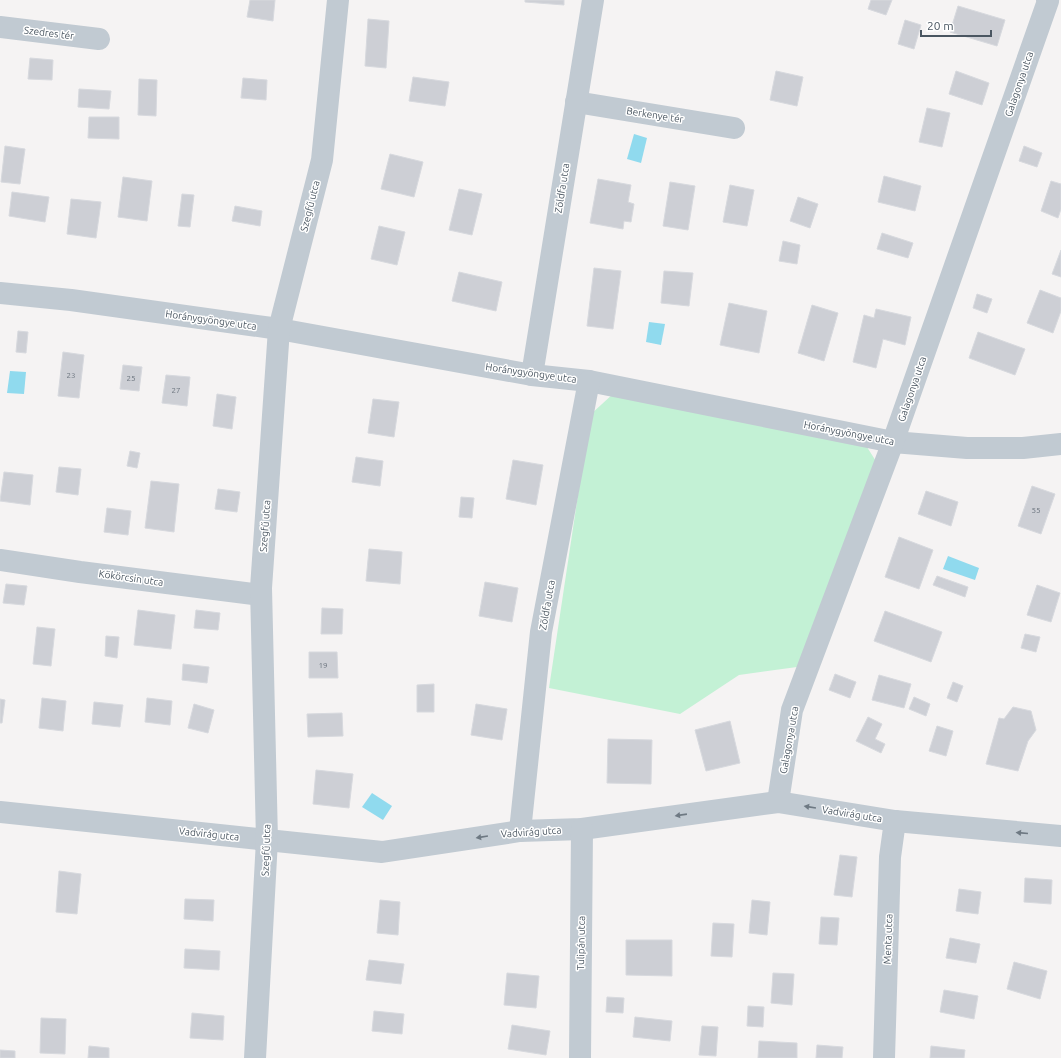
<svg xmlns="http://www.w3.org/2000/svg" width="1061" height="1058" font-family="Ubuntu,sans-serif">
	<style>
		.green { fill: #c3f1d5 }
		.water { fill: #90daee }
		.building { fill: #cdcfd5; stroke: #d7d9de }
		.lines { fill: none; stroke-linecap: round; stroke-linejoin: round }
		.street { stroke: #c1cad2; stroke-width: 22 }
		.oneway { fill: #6e7983 }
		.labels { text-anchor: middle; dominant-baseline: central; stroke-width: 3; stroke-linejoin: round; paint-order: stroke }
		.number-label { font-size: 8px; fill: #6b747e }
		.street-label { font-size: 10px; fill: #4a5661; stroke: #fff }
	</style>
	<rect width="100%" height="100%" fill="#f5f3f3"/>
	<path class="green" d="M 614,393 L 860,436 L 879,466 L 797,667 L 739,675 L 680,714 L 549,688 L 590,415 Z"/>
	<g class="water">
		<path d="M 634,134 L 647,138 L 641,163 L 627,159 Z"/>
		<path d="M 649,322 L 665,324 L 661,345 L 646,342 Z"/>
		<path d="M 10,371 L 26,372 L 24,394 L 7,393 Z"/>
		<path d="M 948,556 L 979,568 L 975,580 L 943,569 Z"/>
		<path d="M 372,793 L 392,806 L 383,820 L 362,807 Z"/>
	</g>
	<g class="building">
		<path d="M 250,0 L 275,0 L 273,21 L 247,17 Z"/>
		<path d="M 525,0 L 564,0 L 564,5 L 525,2 Z"/>
		<path d="M 871,0 L 892,0 L 886,15 L 868,9 Z"/>
		<path d="M 958,6 L 1005,20 L 997,46 L 950,32 Z"/>
		<path d="M 368,19 L 389,21 L 386,68 L 365,66 Z"/>
		<path d="M 905,20 L 921,25 L 914,49 L 898,44 Z"/>
		<path d="M 30,58 L 53,60 L 52,80 L 28,79 Z"/>
		<path d="M 776,71 L 803,77 L 797,106 L 770,100 Z"/>
		<path d="M 956,71 L 989,83 L 982,105 L 949,94 Z"/>
		<path d="M 413,77 L 449,82 L 445,106 L 409,101 Z"/>
		<path d="M 243,78 L 267,80 L 266,100 L 241,98 Z"/>
		<path d="M 139,79 L 157,80 L 156,116 L 138,115 Z"/>
		<path d="M 79,89 L 111,91 L 109,109 L 78,107 Z"/>
		<path d="M 927,108 L 950,113 L 942,147 L 919,142 Z"/>
		<path d="M 89,117 L 119,117 L 119,139 L 88,138 Z"/>
		<path d="M 5,146 L 25,149 L 20,184 L 1,182 Z"/>
		<path d="M 1024,146 L 1042,153 L 1037,167 L 1019,161 Z"/>
		<path d="M 390,154 L 423,162 L 414,197 L 381,189 Z"/>
		<path d="M 884,176 L 921,186 L 915,211 L 878,202 Z"/>
		<path d="M 123,177 L 152,181 L 147,221 L 118,217 Z"/>
		<path d="M 598,179 L 631,185 L 628,202 L 634,204 L 631,222 L 624,221 L 623,229 L 590,223 Z"/>
		<path d="M 1051,181 L 1061,184 L 1061,209 L 1058,218 L 1041,211 Z"/>
		<path d="M 670,182 L 695,186 L 688,230 L 663,226 Z"/>
		<path d="M 730,185 L 754,190 L 747,226 L 723,222 Z"/>
		<path d="M 459,189 L 482,194 L 472,235 L 449,230 Z"/>
		<path d="M 12,192 L 49,197 L 45,222 L 9,216 Z"/>
		<path d="M 182,194 L 194,195 L 190,227 L 178,226 Z"/>
		<path d="M 798,197 L 818,204 L 810,228 L 790,221 Z"/>
		<path d="M 71,199 L 101,202 L 96,238 L 67,234 Z"/>
		<path d="M 235,206 L 262,211 L 260,226 L 232,221 Z"/>
		<path d="M 379,226 L 405,232 L 397,265 L 371,259 Z"/>
		<path d="M 882,233 L 913,243 L 908,258 L 877,249 Z"/>
		<path d="M 783,241 L 800,245 L 797,264 L 779,261 Z"/>
		<path d="M 1061,250 L 1061,277 L 1052,274 Z"/>
		<path d="M 594,268 L 621,271 L 613,329 L 587,326 Z"/>
		<path d="M 664,271 L 693,273 L 689,306 L 661,303 Z"/>
		<path d="M 459,272 L 502,282 L 496,311 L 452,301 Z"/>
		<path d="M 1040,290 L 1061,298 L 1061,311 L 1053,333 L 1027,323 Z"/>
		<path d="M 977,294 L 992,299 L 987,313 L 973,308 Z"/>
		<path d="M 729,303 L 767,311 L 759,353 L 720,345 Z"/>
		<path d="M 812,305 L 838,313 L 824,361 L 798,353 Z"/>
		<path d="M 876,309 L 911,317 L 905,345 L 883,339 L 876,368 L 853,362 L 864,315 L 874,318 Z"/>
		<path d="M 18,331 L 28,332 L 26,353 L 16,352 Z"/>
		<path d="M 978,332 L 1025,349 L 1015,375 L 969,358 Z"/>
		<path d="M 63,352 L 84,355 L 79,398 L 58,396 Z"/>
		<path d="M 123,365 L 142,367 L 139,391 L 120,389 Z"/>
		<path d="M 166,375 L 190,377 L 187,406 L 162,403 Z"/>
		<path d="M 217,394 L 236,397 L 232,429 L 213,426 Z"/>
		<path d="M 373,399 L 399,402 L 394,437 L 368,433 Z"/>
		<path d="M 130,451 L 140,453 L 137,468 L 127,466 Z"/>
		<path d="M 356,457 L 383,461 L 380,486 L 352,482 Z"/>
		<path d="M 513,460 L 543,465 L 536,505 L 506,499 Z"/>
		<path d="M 59,467 L 81,469 L 78,495 L 56,492 Z"/>
		<path d="M 4,472 L 33,475 L 30,505 L 0,501 Z"/>
		<path d="M 151,481 L 179,484 L 174,532 L 145,528 Z"/>
		<path d="M 1032,486 L 1055,494 L 1041,534 L 1018,526 Z"/>
		<path d="M 218,489 L 240,492 L 237,512 L 215,509 Z"/>
		<path d="M 926,491 L 958,502 L 951,526 L 918,514 Z"/>
		<path d="M 461,497 L 474,498 L 472,518 L 459,517 Z"/>
		<path d="M 107,508 L 131,511 L 128,535 L 104,532 Z"/>
		<path d="M 899,537 L 933,550 L 919,589 L 885,577 Z"/>
		<path d="M 369,549 L 402,552 L 400,584 L 366,581 Z"/>
		<path d="M 937,576 L 968,587 L 965,597 L 933,585 Z"/>
		<path d="M 485,582 L 518,588 L 512,622 L 479,616 Z"/>
		<path d="M 6,584 L 27,586 L 24,605 L 3,603 Z"/>
		<path d="M 1037,585 L 1060,593 L 1051,622 L 1027,615 Z"/>
		<path d="M 322,608 L 343,609 L 342,634 L 321,634 Z"/>
		<path d="M 138,610 L 175,615 L 171,649 L 134,645 Z"/>
		<path d="M 196,610 L 220,613 L 218,630 L 194,628 Z"/>
		<path d="M 885,611 L 942,632 L 931,662 L 874,641 Z"/>
		<path d="M 37,627 L 55,629 L 51,666 L 33,664 Z"/>
		<path d="M 1025,634 L 1040,637 L 1036,652 L 1021,648 Z"/>
		<path d="M 106,636 L 119,637 L 117,658 L 105,656 Z"/>
		<path d="M 309,652 L 337,652 L 338,678 L 309,678 Z"/>
		<path d="M 183,664 L 209,667 L 207,683 L 182,680 Z"/>
		<path d="M 835,674 L 856,682 L 850,698 L 829,690 Z"/>
		<path d="M 879,675 L 911,684 L 904,708 L 872,700 Z"/>
		<path d="M 953,682 L 963,686 L 957,702 L 947,698 Z"/>
		<path d="M 434,684 L 434,712 L 417,712 L 417,685 Z"/>
		<path d="M 914,697 L 930,704 L 926,716 L 909,709 Z"/>
		<path d="M 42,698 L 66,701 L 63,731 L 39,728 Z"/>
		<path d="M 147,698 L 172,701 L 170,725 L 145,722 Z"/>
		<path d="M 0,699 L 5,700 L 2,723 L 0,723 Z"/>
		<path d="M 94,702 L 123,705 L 120,727 L 92,724 Z"/>
		<path d="M 194,704 L 214,710 L 208,733 L 188,728 Z"/>
		<path d="M 476,704 L 507,709 L 502,740 L 471,735 Z"/>
		<path d="M 1013,707 L 1031,711 L 1036,730 L 1028,741 L 1018,771 L 986,764 L 999,718 L 1004,719 Z"/>
		<path d="M 342,713 L 343,736 L 308,737 L 307,714 Z"/>
		<path d="M 868,717 L 882,724 L 875,739 L 885,744 L 881,753 L 856,741 Z"/>
		<path d="M 730,721 L 740,763 L 706,771 L 695,730 Z"/>
		<path d="M 937,726 L 953,731 L 946,756 L 929,751 Z"/>
		<path d="M 608,739 L 652,740 L 651,784 L 607,783 Z"/>
		<path d="M 316,770 L 353,774 L 349,808 L 313,804 Z"/>
		<path d="M 840,855 L 857,857 L 852,897 L 834,895 Z"/>
		<path d="M 59,871 L 81,874 L 77,914 L 56,912 Z"/>
		<path d="M 1025,878 L 1052,880 L 1051,904 L 1024,902 Z"/>
		<path d="M 959,889 L 981,892 L 978,914 L 956,911 Z"/>
		<path d="M 185,899 L 214,900 L 213,921 L 184,919 Z"/>
		<path d="M 380,900 L 400,902 L 398,935 L 377,933 Z"/>
		<path d="M 752,900 L 770,902 L 767,935 L 749,933 Z"/>
		<path d="M 821,917 L 839,918 L 837,945 L 819,944 Z"/>
		<path d="M 713,923 L 734,924 L 732,957 L 711,956 Z"/>
		<path d="M 950,938 L 980,944 L 976,963 L 946,958 Z"/>
		<path d="M 626,940 L 672,940 L 672,976 L 626,975 Z"/>
		<path d="M 185,949 L 220,951 L 219,970 L 184,968 Z"/>
		<path d="M 369,960 L 404,964 L 401,984 L 366,980 Z"/>
		<path d="M 1014,962 L 1047,971 L 1040,999 L 1007,989 Z"/>
		<path d="M 507,973 L 539,976 L 536,1008 L 504,1005 Z"/>
		<path d="M 773,973 L 794,974 L 792,1005 L 771,1003 Z"/>
		<path d="M 944,990 L 978,996 L 974,1019 L 940,1012 Z"/>
		<path d="M 607,997 L 624,998 L 623,1013 L 606,1012 Z"/>
		<path d="M 748,1006 L 764,1007 L 763,1027 L 747,1026 Z"/>
		<path d="M 374,1011 L 404,1014 L 402,1034 L 372,1031 Z"/>
		<path d="M 192,1013 L 224,1016 L 223,1040 L 190,1038 Z"/>
		<path d="M 635,1017 L 672,1021 L 670,1041 L 633,1037 Z"/>
		<path d="M 41,1018 L 66,1019 L 65,1054 L 40,1053 Z"/>
		<path d="M 512,1025 L 550,1031 L 546,1055 L 508,1049 Z"/>
		<path d="M 702,1026 L 718,1027 L 716,1056 L 699,1055 Z"/>
		<path d="M 759,1041 L 797,1043 L 797,1058 L 758,1058 Z"/>
		<path d="M 817,1045 L 843,1047 L 842,1058 L 816,1058 Z"/>
		<path d="M 89,1046 L 109,1048 L 109,1058 L 88,1058 Z"/>
		<path d="M 931,1046 L 965,1050 L 964,1058 L 930,1058 Z"/>
		<path d="M 0,1050 L 15,1051 L 15,1058 L 0,1058 Z"/>
	</g>
	<g class="lines">
		<g class="street">
			<path d="M 0,27 L 99,39"/>
			<path d="M 576,102 L 734,128"/>
			<path d="M 0,293 L 71,300 L 279,329 L 532,375 L 589,381 L 893,442 L 967,448 L 1023,448 L 1061,444"/>
			<path d="M 532,375 L 593,0"/>
			<path d="M 0,560 L 80,572 L 261,595"/>
			<path d="M 778,802 L 792,710 L 893,442 L 1048,1 L 1047,0"/>
			<path d="M 0,812 L 382,852 L 520,831 L 582,829 L 778,802 L 895,821 L 1061,836"/>
			<path d="M 520,831 L 541,632 L 589,381"/>
			<path d="M 255,1058 L 267,840 L 261,588 L 279,329 L 322,160 L 338,0"/>
			<path d="M 580,1058 L 582,829"/>
			<path d="M 884,1058 L 890,857 L 895,821"/>
		</g>
	</g>
	<defs><path id="oneway-solid" d="M-6-.8H1V-3.2L6.5 0L1 3.2V.8H-6Z"/></defs>
	<g class="oneway">
		<use href="#oneway-solid" transform="translate(810 807) rotate(-171)"/>
		<use href="#oneway-solid" transform="translate(681 815) rotate(172)"/>
		<use href="#oneway-solid" transform="translate(1022 833) rotate(-175)"/>
		<use href="#oneway-solid" transform="translate(482 837) rotate(171)"/>
	</g>
	<g class="labels">
		<g class="number-label">
			<text x="71" y="375">23</text>
			<text x="131" y="378">25</text>
			<text x="176" y="390">27</text>
			<text x="1036" y="510">55</text>
			<text x="323" y="665">19</text>
		</g>
		<g class="street-label">
			<text transform="translate(49 33) rotate(7)">Szedres tér</text>
			<text transform="translate(1019 84) rotate(-71)">Galagonya utca</text>
			<text transform="translate(655 115) rotate(9)">Berkenye tér</text>
			<text transform="translate(562 188) rotate(-81)">Zöldfa utca</text>
			<text transform="translate(310 206) rotate(-76)">Szegfű utca</text>
			<text transform="translate(211 320) rotate(8)">Horánygyöngye utca</text>
			<text transform="translate(531 373) rotate(8)">Horánygyöngye utca</text>
			<text transform="translate(912 389) rotate(-71)">Galagonya utca</text>
			<text transform="translate(849 433) rotate(11)">Horánygyöngye utca</text>
			<text transform="translate(265 526) rotate(-86)">Szegfű utca</text>
			<text transform="translate(131 578) rotate(8)">Kökörcsin utca</text>
			<text transform="translate(547 605) rotate(-80)">Zöldfa utca</text>
			<text transform="translate(789 740) rotate(-80)">Galagonya utca</text>
			<text transform="translate(852 814) rotate(9)">Vadvirág utca</text>
			<text transform="translate(531 832) rotate(-4)">Vadvirág utca</text>
			<text transform="translate(209 834) rotate(6)">Vadvirág utca</text>
			<text transform="translate(266 850) rotate(-88)">Szegfű utca</text>
			<text transform="translate(888 939) rotate(-88)">Menta utca</text>
			<text transform="translate(581 943) rotate(-89)">Tulipán utca</text>
		</g>
	</g>
	<path d="M921 30v6h70v-6" fill="none" stroke="#4a5661" stroke-width="2"/>
	<text x="927" y="30" font-size="12" fill="#4a5661" stroke="#ffffff" stroke-width="3" paint-order="stroke">20 m</text>
</svg>
